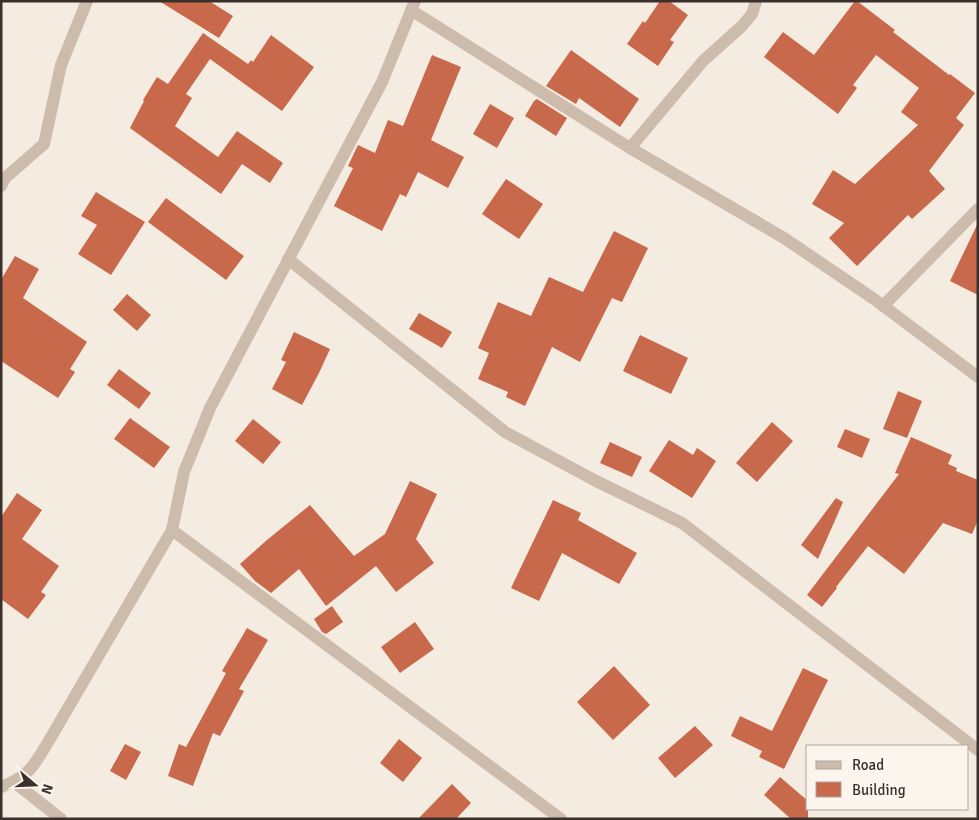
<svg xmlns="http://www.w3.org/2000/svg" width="979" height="820" font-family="Signika,sans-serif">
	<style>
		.building { fill: #c8694b }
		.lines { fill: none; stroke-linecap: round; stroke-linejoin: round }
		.minor { stroke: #cdbbac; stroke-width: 12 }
	</style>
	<rect width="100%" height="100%" fill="#f4ebe1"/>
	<g class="building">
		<path d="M 159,1 L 209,1 L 233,16 L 219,38 Z"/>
		<path d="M 660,1 L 669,1 L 688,15 L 670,40 L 674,42 L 658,66 L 627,44 L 643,21 L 645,23 Z"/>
		<path d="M 855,1 L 857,1 L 895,30 L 893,32 L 949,75 L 950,74 L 975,93 L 956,118 L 964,125 L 929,171 L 945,189 L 912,219 L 908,215 L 857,266 L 829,238 L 844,223 L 812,204 L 833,170 L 855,184 L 918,125 L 901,112 L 919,88 L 876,55 L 853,85 L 857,88 L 838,114 L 764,57 L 783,32 L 814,55 Z"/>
		<path d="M 203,33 L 248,64 L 251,60 L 253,62 L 271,35 L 314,67 L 282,111 L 210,59 L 186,94 L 192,98 L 175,126 L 218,157 L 237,131 L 283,163 L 270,183 L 242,164 L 221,194 L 130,128 L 144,101 L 143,100 L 157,77 L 168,84 Z"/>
		<path d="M 571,50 L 639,99 L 620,127 L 579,98 L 576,104 L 546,86 Z"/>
		<path d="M 432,55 L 461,67 L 431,140 L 464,157 L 448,188 L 418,172 L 406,197 L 400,194 L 382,231 L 334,206 L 353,168 L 348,166 L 358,145 L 375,153 L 388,120 L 403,126 Z"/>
		<path d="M 537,99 L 567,118 L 556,136 L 525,116 L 534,101 Z"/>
		<path d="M 490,104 L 514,118 L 497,148 L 473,134 Z"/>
		<path d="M 506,179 L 543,204 L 519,239 L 482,214 Z"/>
		<path d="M 96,192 L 145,222 L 111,275 L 78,254 L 97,225 L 81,216 Z"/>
		<path d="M 166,198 L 244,256 L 226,280 L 148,222 Z"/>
		<path d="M 978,223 L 978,295 L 950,281 Z"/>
		<path d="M 614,231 L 648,248 L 622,302 L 612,298 L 580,362 L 552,347 L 525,406 L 506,397 L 508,392 L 478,379 L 489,353 L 478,348 L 498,302 L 531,316 L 549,277 L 583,292 Z"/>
		<path d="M 15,256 L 39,269 L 23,298 L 87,342 L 70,369 L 75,372 L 58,398 L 1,361 L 1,280 Z"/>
		<path d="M 127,294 L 151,315 L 137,331 L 113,310 Z"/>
		<path d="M 419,313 L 452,332 L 442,348 L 409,329 Z"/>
		<path d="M 294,332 L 330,349 L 319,373 L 302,405 L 272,389 L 286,362 L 281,360 Z"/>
		<path d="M 640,335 L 688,358 L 671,394 L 623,371 Z"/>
		<path d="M 119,369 L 151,393 L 139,409 L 107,385 Z"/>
		<path d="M 898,391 L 922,401 L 907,438 L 883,429 Z"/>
		<path d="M 130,418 L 170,447 L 154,468 L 114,439 Z"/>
		<path d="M 253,419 L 281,442 L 263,464 L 235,441 Z"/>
		<path d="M 772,422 L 793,441 L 757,482 L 736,463 Z"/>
		<path d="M 845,429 L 870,439 L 862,458 L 837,447 Z"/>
		<path d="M 911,437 L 952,455 L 948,464 L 957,468 L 956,471 L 978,480 L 978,520 L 972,534 L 943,523 L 904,574 L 868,546 L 836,587 L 837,588 L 822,607 L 807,595 L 899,474 L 895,473 Z"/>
		<path d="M 669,440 L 693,455 L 697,448 L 716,461 L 692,498 L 649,471 Z"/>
		<path d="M 610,442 L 642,457 L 632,477 L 600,463 Z"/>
		<path d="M 410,481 L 437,494 L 416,539 L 434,563 L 396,592 L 376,566 L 326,606 L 299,569 L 271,593 L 255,581 L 240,564 L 267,540 L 310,505 L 354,556 L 385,534 Z"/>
		<path d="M 17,493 L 42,510 L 22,539 L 59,566 L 41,592 L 46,595 L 28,619 L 1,599 L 1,517 Z"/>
		<path d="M 836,498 L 843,502 L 818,559 L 801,545 Z"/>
		<path d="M 553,500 L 581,513 L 578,520 L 637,553 L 619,584 L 562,553 L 539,601 L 511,588 Z"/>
		<path d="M 332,606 L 343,622 L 326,634 L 322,632 L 314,619 Z"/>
		<path d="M 415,622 L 434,649 L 400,673 L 381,647 Z"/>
		<path d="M 247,628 L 268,640 L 239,689 L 244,691 L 220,736 L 213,733 L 193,786 L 168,776 L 179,744 L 186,747 L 226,673 L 222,671 Z"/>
		<path d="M 614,666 L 650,705 L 613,740 L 577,702 Z"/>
		<path d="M 803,668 L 828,680 L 784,769 L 759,757 L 762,751 L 731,736 L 740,716 L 772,731 Z"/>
		<path d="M 695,726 L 713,745 L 675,778 L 658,758 Z"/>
		<path d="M 399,739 L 422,758 L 403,782 L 380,763 Z"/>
		<path d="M 125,744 L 141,752 L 126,780 L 110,771 Z"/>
		<path d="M 780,777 L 808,801 L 808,819 L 791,819 L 764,795 Z"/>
		<path d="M 452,784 L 471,803 L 456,819 L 418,819 Z"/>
	</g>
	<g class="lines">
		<g class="minor">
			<path d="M 756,1 L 752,14 L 742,26 L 703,61 L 630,148 L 784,238 L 874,299 L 978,377"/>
			<path d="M 411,10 L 630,148"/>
			<path d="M 1,186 L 5,178 L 44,144 L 61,65 L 87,1"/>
			<path d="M 288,259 L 505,432 L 596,481 L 682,523 L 978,750"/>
			<path d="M 883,306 L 978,209"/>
			<path d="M 172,530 L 561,819"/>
			<path d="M 14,782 L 61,819"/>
			<path d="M 1,787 C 28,777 33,767 47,744 L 172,530 L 184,472 L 210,408 L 382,82 L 415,1"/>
		</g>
	</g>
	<rect width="979" height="820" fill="none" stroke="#3b302b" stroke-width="5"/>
	<rect x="806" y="745" width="162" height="65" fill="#fbf5ee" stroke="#aea6a0"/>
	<rect x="816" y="761" width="25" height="8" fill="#cdbbac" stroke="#aea6a0"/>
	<text x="852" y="770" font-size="15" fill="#3b302b">Road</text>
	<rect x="816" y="782" width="25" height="15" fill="#c8694b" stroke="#aea6a0"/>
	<text x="852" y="795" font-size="15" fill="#3b302b">Building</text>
	<g transform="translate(35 785) rotate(109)" stroke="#fbf5ee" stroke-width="4" paint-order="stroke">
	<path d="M0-4L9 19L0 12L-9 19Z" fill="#3b302b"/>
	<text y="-8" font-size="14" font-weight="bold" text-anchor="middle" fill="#3b302b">N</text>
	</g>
</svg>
